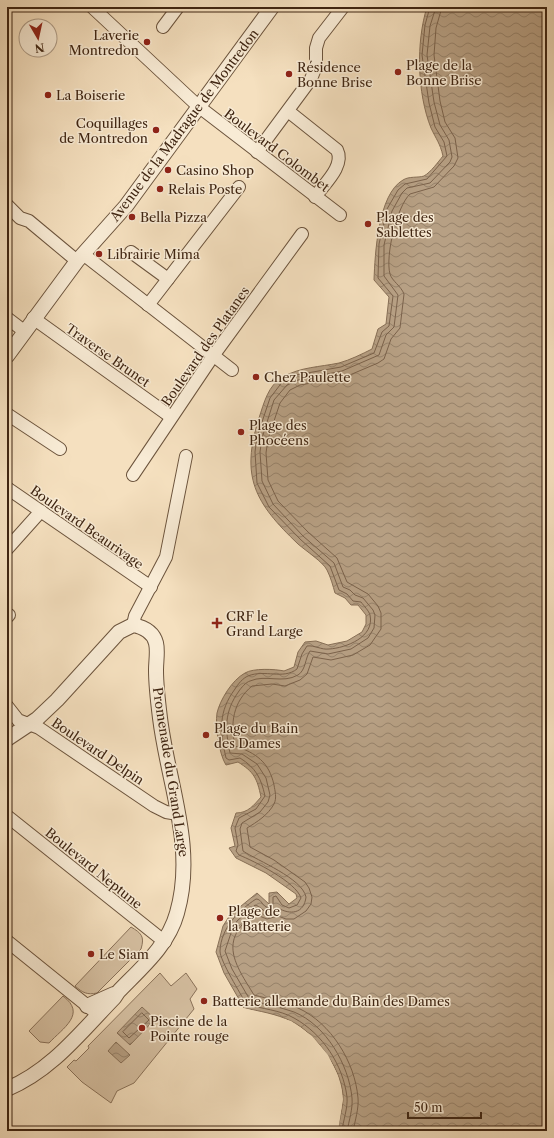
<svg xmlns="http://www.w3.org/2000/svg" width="554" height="1138" font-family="'Libre Caslon Text',serif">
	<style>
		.garden { fill: #d6c0a2; stroke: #8a725a }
		.water { fill: url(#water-waves); stroke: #876f56 }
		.pier { fill: #f5e0bf }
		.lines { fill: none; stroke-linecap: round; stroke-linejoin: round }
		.shore { stroke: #7b624b; stroke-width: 1 }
		.minor-casing { stroke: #6c543d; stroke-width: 14 }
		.tertiary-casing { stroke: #6c543d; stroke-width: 16 }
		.minor { stroke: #f8ebd5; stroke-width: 12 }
		.tertiary { stroke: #f8ebd5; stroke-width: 14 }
		.poi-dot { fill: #8f2418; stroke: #f8ebd5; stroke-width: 1.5 }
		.labels { text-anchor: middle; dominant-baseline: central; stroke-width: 3; stroke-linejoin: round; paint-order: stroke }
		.poi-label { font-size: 13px; fill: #3f2512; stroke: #f8ebd5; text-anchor: start }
		.street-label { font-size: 13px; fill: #3f2512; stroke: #f8ebd5 }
	</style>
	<defs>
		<pattern id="water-waves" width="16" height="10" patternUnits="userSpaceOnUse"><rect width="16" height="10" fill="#b7a084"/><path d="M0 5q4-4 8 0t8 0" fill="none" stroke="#96826b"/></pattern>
	</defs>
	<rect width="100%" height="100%" fill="#f5e0bf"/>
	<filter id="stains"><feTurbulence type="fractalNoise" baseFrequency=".005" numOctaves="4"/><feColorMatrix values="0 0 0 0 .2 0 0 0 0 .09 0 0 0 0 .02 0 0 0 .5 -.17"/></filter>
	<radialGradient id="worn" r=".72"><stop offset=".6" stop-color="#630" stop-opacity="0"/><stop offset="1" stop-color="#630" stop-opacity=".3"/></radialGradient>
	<g class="garden">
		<path d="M 131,927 C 141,933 145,936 141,949 L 97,993 C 87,995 83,993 75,986 Z"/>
		<path d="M 160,973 L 171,986 L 186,973 L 197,989 L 190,999 L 194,1009 L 134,1083 L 117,1091 L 111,1103 L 82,1082 L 67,1067 L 74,1060 L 76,1061 L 89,1048 L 88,1046 Z"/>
		<path d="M 63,996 C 87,1014 63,1028 49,1043 L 40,1042 L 29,1031 Z"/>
	</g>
	<g class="water">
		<path d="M 427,7 L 547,7 L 547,1131 L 338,1131 C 339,1121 342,1111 343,1101 C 345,1072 316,1033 291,1021 C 277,1014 259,1011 244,1008 L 224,973 L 216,952 L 223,926 L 230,915 L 257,893 L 269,904 L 269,893 L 277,892 L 289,904 L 297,898 L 296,894 L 266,873 L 236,858 L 229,848 L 235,846 L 231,828 L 236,813 C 248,813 254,805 261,797 C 257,778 254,772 238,762 L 226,765 C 219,754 215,726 217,713 C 220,700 232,680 245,673 C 253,668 275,669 284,671 L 294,667 L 298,652 L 305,642 L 316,641 L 328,645 L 347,641 L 362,632 L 366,624 L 366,615 L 358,605 L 351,605 L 345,598 L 335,593 C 333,586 331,578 327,570 C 323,562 306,551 298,544 C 255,503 240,477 259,418 C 264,403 268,385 283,377 C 300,367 320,367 339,363 C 350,360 362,354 372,349 L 378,329 L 386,324 L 389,297 L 374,280 C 375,254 378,194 403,180 C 409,176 418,178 424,176 C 431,172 438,162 443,156 C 440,143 436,139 431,128 C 417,93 416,42 427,7 Z"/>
		<path d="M 142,1007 L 155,1019 L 130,1045 L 117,1033 Z"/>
		<path d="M 116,1042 L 130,1055 L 121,1063 L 108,1051 Z"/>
	</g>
	<path class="pier" d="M 244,1008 L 291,1021 L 312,1036 L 328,1055 L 338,1076 L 343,1099 L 338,1131 L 336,1131 L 341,1099 L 336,1077 L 326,1056 L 311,1037 L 290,1023 L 242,1009 Z"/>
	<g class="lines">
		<g class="shore">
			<path d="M 142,1013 L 149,1020 L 129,1038 L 123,1032 Z"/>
			<path d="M 342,1131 C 343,1121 348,1108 347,1097 C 343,1065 323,1034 294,1018 C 280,1010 262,1009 246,1004 C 241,994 220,961 220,951 C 221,928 238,911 256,899 C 262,899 262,907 269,908 L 273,904 L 273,897 L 276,896 L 282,905 L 289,908 L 297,905 L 301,898 C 296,882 254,861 239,855 L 236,851 L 238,845 L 235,828 L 239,818 L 256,809 L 265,796 C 261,778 256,768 240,758 L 229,760 L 226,758 C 220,731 218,712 235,689 C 238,684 243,678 248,676 C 265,669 283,680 297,669 L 302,654 L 307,646 C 315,645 321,650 329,649 C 346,648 375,637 370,615 C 369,611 364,606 361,602 L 353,601 L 347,594 L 339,590 L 330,566 L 300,539 L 269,507 L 257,483 L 255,452 L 257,437 L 270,398 L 283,381 L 296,375 L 341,367 L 374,353 L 382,332 L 389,326 L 393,296 L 378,278 L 379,244 L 387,209 L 398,190 L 405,184 L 427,179 L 447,156 L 444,142 L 435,127 L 429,103 L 422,55 L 425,25 L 430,7"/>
			<path d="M 347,1131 C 349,1121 353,1108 352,1098 C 349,1065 326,1025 294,1012 C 280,1007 264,1004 250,1000 L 232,969 L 225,951 L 232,930 L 237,921 L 255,905 C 265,908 264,918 278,908 C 290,915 304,914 306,897 C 302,878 258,861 243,851 L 240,829 L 242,823 L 260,812 L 268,802 L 270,795 L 266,778 L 257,764 L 242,754 L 230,753 C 225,729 224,712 239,691 C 241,688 246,682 250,681 C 266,674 282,684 298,675 C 306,670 305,658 310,651 L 328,654 L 351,649 L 368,638 L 374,628 L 375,615 L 373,610 L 363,598 L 355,595 L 350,590 L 343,587 L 334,563 L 303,536 L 273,504 L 262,481 L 260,452 L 262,438 L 274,400 L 287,385 L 298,380 L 342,371 L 379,355 L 386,335 L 394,327 L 398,295 L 384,276 L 384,245 L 392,211 L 402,193 L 407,188 L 430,183 L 450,162 L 452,157 L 449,140 L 440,125 L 434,102 L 427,55 L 430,26 L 436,7"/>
			<path d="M 353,1131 C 355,1121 359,1108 358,1098 C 355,1062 331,1023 298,1008 C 284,1001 268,999 254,995 C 235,964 218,941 254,914 L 267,919 L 278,916 L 286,919 L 294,919 L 306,911 L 311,904 L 312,897 L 309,888 L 305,882 L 274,860 L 250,847 L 247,828 C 257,822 268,815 274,804 C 277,798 275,791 274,785 C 269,762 256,753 235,746 C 230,723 233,702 252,686 L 272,684 L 285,686 L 300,680 L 307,674 L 313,657 L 331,660 L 353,655 L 370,645 L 381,629 L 381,613 L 378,606 L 368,594 L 347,582 L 337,558 L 308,532 L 278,501 L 268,480 L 266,453 L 268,439 L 280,403 L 290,390 L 300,385 L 345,377 L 378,363 L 384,359 L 391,339 L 400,328 L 404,294 C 401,286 392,281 390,274 C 385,256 397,206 410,194 L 434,187 L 454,166 L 458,158 L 455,138 L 445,122 L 440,101 L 434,55 L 436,28 L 442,7"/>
		</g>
		<defs>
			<g id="minor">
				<path d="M 92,7 L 198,106 L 340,215"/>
				<path d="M 163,27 L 178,7"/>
				<path d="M 288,111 L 337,150 C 345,166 324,184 315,197"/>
				<path d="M 257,152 L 311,79 L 316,66 L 316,48 L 319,38 L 343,7"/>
				<path d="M 7,205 L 20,218 L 29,221 L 77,261"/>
				<path d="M 131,252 L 168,279"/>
				<path d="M 83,254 L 232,370"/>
				<path d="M 148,305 L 239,187"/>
				<path d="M 7,318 L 24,331"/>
				<path d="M 33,318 L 167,414"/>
				<path d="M 7,414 L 60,449"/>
				<path d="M 133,475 L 213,356 L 302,234"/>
				<path d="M 7,488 L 151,587"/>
				<path d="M 7,549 L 41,511"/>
				<path d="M 7,617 L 9,615"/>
				<path d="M 133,625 L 135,616 L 166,557 L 186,456"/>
				<path d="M 7,706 L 18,720 L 39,728 L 154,806 L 166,812 L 178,814"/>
				<path d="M 7,816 L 165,942"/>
				<path d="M 7,941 L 95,1012"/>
			</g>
			<g id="tertiary">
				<path d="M 7,356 L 77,261 L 126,206 L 272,7"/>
				<path d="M 7,739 L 37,719 L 57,700 L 119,632 L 133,625 C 143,627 153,631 156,643 C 158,651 156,661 156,670 C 156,686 158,702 160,718 C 168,784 196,847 177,913 C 168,946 141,968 118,992 L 114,998 C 81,1032 51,1071 7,1089"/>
				<path d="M 87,1006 L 114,994"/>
			</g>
		</defs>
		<use href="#minor" class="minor-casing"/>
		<use href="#tertiary" class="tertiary-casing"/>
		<use href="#minor" class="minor"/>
		<use href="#tertiary" class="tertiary"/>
	</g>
	<g class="poi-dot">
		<circle cx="147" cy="42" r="4"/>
		<circle cx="398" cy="72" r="4"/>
		<circle cx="289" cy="74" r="4"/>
		<circle cx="48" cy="95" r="4"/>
		<circle cx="156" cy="130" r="4"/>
		<circle cx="168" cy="170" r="4"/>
		<circle cx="160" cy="189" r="4"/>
		<circle cx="132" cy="217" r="4"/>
		<circle cx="368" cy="224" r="4"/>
		<circle cx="99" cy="254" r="4"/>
		<circle cx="256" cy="377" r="4"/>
		<circle cx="241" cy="432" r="4"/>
		<path d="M215 617h4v4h4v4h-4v4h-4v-4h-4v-4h4z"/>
		<circle cx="206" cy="735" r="4"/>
		<circle cx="220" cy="918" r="4"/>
		<circle cx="91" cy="954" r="4"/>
		<circle cx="204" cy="1001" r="4"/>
		<circle cx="142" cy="1028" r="4"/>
	</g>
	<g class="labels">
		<g class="poi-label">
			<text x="139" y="35" text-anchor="end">Laverie<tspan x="139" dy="15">Montredon</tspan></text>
			<text x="406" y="65">Plage de la<tspan x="406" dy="15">Bonne Brise</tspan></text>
			<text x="297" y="67">Résidence<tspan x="297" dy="15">Bonne Brise</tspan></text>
			<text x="56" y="95">La Boiserie</text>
			<text x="148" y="123" text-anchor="end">Coquillages<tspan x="148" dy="15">de Montredon</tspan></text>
			<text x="176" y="170">Casino Shop</text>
			<text x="168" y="189">Relais Poste</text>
			<text x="140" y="217">Bella Pizza</text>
			<text x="376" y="217">Plage des<tspan x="376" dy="15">Sablettes</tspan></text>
			<text x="107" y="254">Librairie Mima</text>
			<text x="264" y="377">Chez Paulette</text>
			<text x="249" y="425">Plage des<tspan x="249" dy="15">Phocéens</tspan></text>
			<text x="226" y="616">CRF le<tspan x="226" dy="15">Grand Large</tspan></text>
			<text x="214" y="728">Plage du Bain<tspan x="214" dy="15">des Dames</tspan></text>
			<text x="228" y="911">Plage de<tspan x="228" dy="15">la Batterie</tspan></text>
			<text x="99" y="954">Le Siam</text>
			<text x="212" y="1001">Batterie allemande du Bain des Dames</text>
			<text x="150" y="1021">Piscine de la<tspan x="150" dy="15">Pointe rouge</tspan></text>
		</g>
		<g class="street-label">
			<text transform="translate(184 125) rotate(-53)">Avenue de la Madrague de Montredon</text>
			<text transform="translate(277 150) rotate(37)">Boulevard Colombet</text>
			<text transform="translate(205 346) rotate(-55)">Boulevard des Platanes</text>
			<text transform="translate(108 355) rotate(35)">Traverse Brunet</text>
			<text transform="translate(87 527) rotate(35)">Boulevard Beaurivage</text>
			<text transform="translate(98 751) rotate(34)">Boulevard Delpin</text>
			<text transform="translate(171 772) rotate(81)">Promenade du Grand Large</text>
			<text transform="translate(94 868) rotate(39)">Boulevard Neptune</text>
		</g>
	</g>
	<rect width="554" height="1138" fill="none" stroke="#f5e0bf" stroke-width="24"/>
	<rect x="8" y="8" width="538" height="1122" fill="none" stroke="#3f2512" stroke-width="2"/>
	<rect x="12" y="12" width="530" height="1114" fill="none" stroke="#3f2512"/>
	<g transform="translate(38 38) rotate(171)"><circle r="19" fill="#f8ebd5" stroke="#ae9c87"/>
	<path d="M0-3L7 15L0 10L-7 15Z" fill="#8f2418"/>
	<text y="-6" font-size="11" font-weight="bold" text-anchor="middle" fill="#3f2512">N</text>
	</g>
	<path d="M408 1112v6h73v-6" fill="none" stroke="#3f2512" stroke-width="2"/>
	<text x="414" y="1112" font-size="12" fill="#3f2512" stroke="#f8ebd5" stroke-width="3" paint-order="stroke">50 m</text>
	<rect width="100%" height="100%" filter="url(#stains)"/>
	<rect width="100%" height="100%" fill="url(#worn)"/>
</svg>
